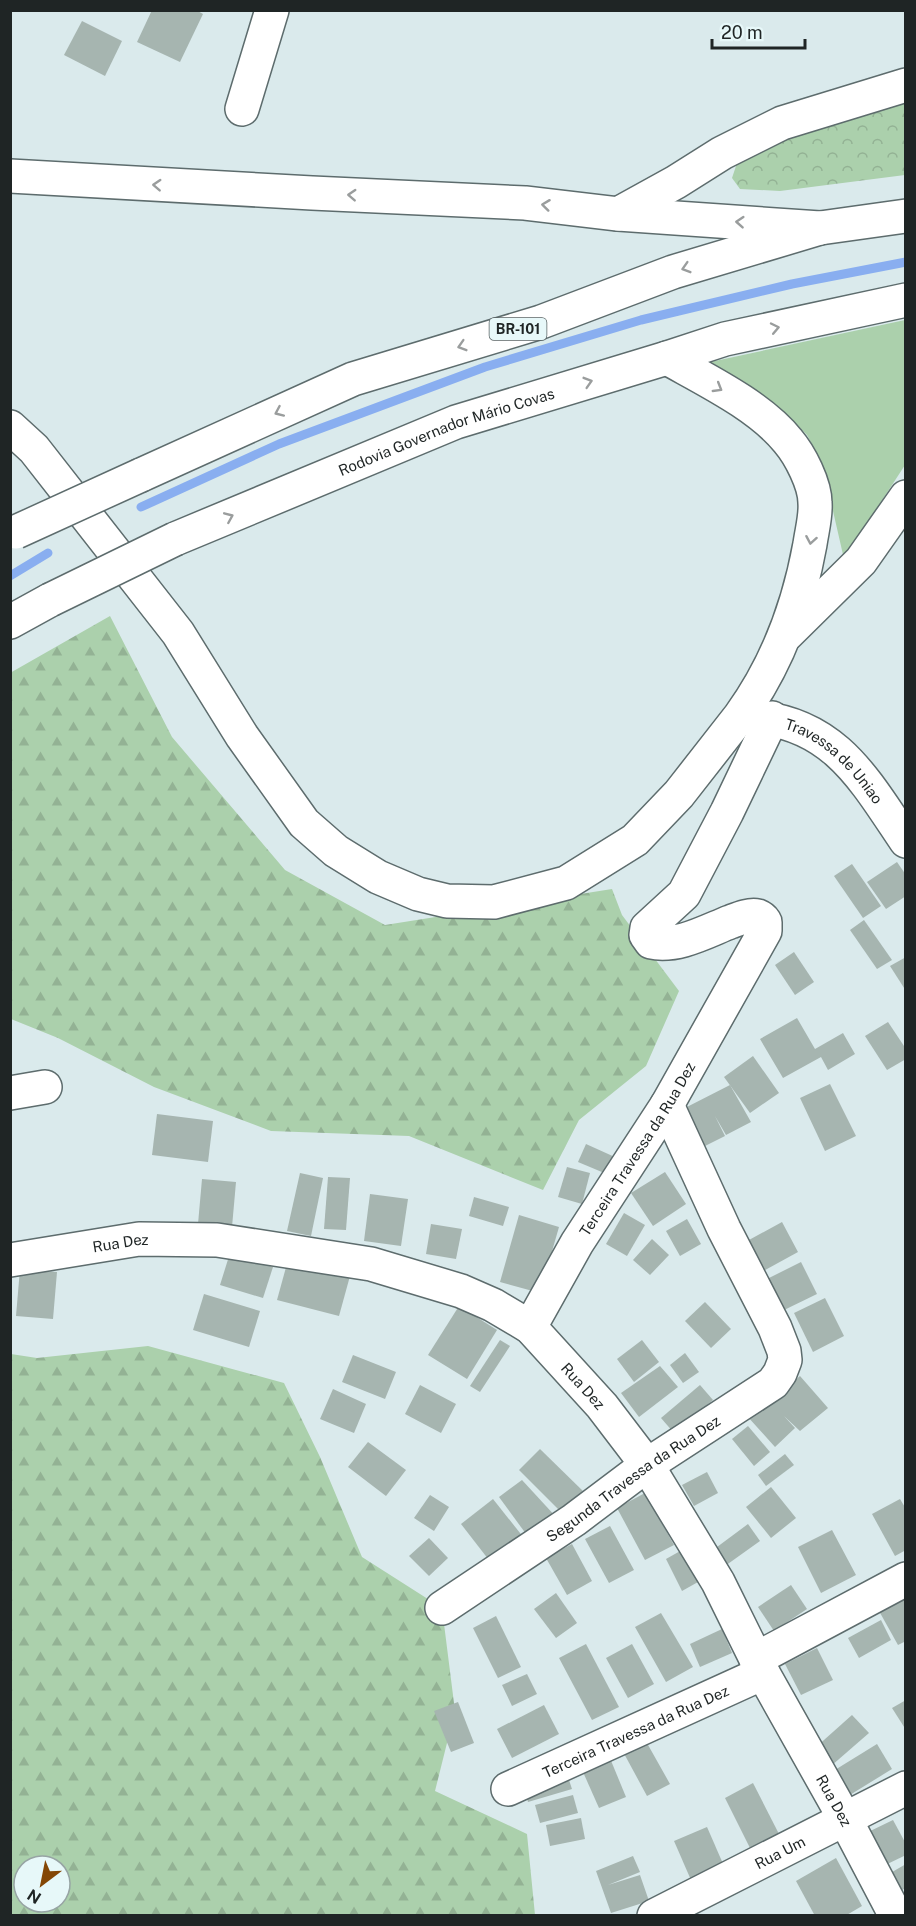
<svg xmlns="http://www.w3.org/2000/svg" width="916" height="1926" font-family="'Public Sans',sans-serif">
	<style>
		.grass { fill: #abd0ac }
		.forest { fill: url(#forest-firs); fill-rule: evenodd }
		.park { fill: url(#park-crowns) }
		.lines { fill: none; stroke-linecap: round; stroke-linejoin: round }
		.stream { stroke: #89aef0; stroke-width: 9 }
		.building { fill: #a6b5b0 }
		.minor-casing { stroke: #5d6c6d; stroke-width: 36 }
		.major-casing { stroke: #5d6c6d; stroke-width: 36 }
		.highway-casing { stroke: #5d6c6d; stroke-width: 36 }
		.minor { stroke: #fff; stroke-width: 33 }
		.major { stroke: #fff; stroke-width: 33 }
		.highway { stroke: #fff; stroke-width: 33 }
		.highway-bridge-casing { stroke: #5d6c6d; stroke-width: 36; stroke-linecap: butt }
		.highway-bridge { stroke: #fff; stroke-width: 33 }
		.oneway { stroke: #9a9d9d }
		.labels { text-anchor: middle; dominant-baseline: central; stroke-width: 5; stroke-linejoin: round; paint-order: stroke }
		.shield { fill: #e7f8f9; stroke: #5b6465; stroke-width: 1.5 }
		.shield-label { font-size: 14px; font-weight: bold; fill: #1f2525 }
		.street-label { font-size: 15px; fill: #1f2525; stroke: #e7f8f9 }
	</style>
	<defs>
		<pattern id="forest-firs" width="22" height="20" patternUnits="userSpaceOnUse" patternTransform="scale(1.5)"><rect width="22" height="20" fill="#abd0ac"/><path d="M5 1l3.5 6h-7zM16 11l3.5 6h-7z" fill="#93b294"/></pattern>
		<pattern id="park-crowns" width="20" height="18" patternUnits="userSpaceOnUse" patternTransform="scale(1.5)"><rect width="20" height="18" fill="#abd0ac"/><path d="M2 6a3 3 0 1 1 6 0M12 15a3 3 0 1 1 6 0" fill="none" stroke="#93b294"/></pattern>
	</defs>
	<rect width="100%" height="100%" fill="#daeaec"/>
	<path class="grass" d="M 905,320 L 905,465 L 844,559 L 822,463 L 807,435 L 787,415 L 701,364 Z"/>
	<g class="forest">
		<path d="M 110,616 L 172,737 L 285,870 L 385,925 L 612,889 L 622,915 L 679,991 L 646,1066 L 579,1120 L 543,1190 L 409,1136 L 271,1131 L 154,1087 L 58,1038 L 11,1019 L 10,673 Z"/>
		<path d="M 148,1346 L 284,1383 L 320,1457 L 362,1557 L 442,1608 L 455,1711 L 435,1791 L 527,1834 L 535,1915 L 11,1916 L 11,1354 L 37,1358 ZM 24,1866 L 60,1866 L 60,1902 L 24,1902 Z"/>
	</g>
	<path class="park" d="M 905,100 L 905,175 L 780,191 L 740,189 L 732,178 L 737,163 L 786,137 Z"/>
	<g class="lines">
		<g class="stream">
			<path d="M 141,507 L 279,444 L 485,367 L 641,320 L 792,284 L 906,262"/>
			<path d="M 10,576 L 48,553"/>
		</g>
	</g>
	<g class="building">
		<path d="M 152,10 L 196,10 L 203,14 L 180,62 L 137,42 Z"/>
		<path d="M 82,21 L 122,41 L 105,76 L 64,55 Z"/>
		<path d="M 897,862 L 906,875 L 906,896 L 886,909 L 867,882 Z"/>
		<path d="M 852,864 L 881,906 L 863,918 L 834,876 Z"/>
		<path d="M 864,920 L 892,960 L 877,969 L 850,930 Z"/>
		<path d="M 794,952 L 814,982 L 795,995 L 775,965 Z"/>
		<path d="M 906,957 L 906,991 L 890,966 Z"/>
		<path d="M 797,1018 L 815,1049 L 843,1033 L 855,1054 L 828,1070 L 821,1057 L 783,1078 L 760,1039 Z"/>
		<path d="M 888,1022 L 906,1049 L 906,1059 L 887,1070 L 865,1036 Z"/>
		<path d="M 753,1056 L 779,1093 L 750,1113 L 724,1077 Z"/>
		<path d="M 830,1084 L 856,1136 L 825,1151 L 800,1098 Z"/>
		<path d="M 730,1085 L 751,1122 L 726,1135 L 715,1116 L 725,1136 L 701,1148 L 681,1110 Z"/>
		<path d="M 157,1114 L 213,1121 L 208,1162 L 152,1155 Z"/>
		<path d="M 586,1144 L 617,1158 L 609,1175 L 578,1162 Z"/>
		<path d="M 567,1167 L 590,1173 L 582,1204 L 558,1197 Z"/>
		<path d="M 665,1172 L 686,1204 L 653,1226 L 631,1193 Z"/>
		<path d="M 300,1173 L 323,1178 L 311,1236 L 287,1231 Z"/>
		<path d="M 328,1177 L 350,1178 L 346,1230 L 324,1229 Z"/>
		<path d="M 202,1179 L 236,1182 L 232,1227 L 198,1224 Z"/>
		<path d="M 370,1194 L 408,1199 L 401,1246 L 364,1241 Z"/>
		<path d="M 474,1197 L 509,1207 L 503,1226 L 469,1216 Z"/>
		<path d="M 624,1213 L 645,1225 L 627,1256 L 606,1244 Z"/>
		<path d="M 519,1215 L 559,1227 L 540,1293 L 500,1282 Z"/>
		<path d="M 687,1219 L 701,1244 L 680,1256 L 666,1231 Z"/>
		<path d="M 782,1222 L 798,1252 L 754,1276 L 738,1246 Z"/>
		<path d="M 431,1224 L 462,1229 L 456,1259 L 426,1254 Z"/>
		<path d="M 652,1239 L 669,1255 L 650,1275 L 633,1260 Z"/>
		<path d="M 230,1253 L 273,1267 L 263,1298 L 220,1285 Z"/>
		<path d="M 288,1260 L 350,1276 L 339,1316 L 277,1300 Z"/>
		<path d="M 801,1262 L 817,1294 L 780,1312 L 765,1280 Z"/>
		<path d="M 20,1269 L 57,1272 L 53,1319 L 16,1316 Z"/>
		<path d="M 204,1294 L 260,1311 L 249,1347 L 193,1330 Z"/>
		<path d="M 825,1298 L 844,1336 L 813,1352 L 794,1313 Z"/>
		<path d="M 705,1302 L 731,1329 L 711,1348 L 685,1321 Z"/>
		<path d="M 459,1306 L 497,1330 L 467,1379 L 428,1355 Z"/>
		<path d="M 500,1340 L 510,1346 L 480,1392 L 470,1386 Z"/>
		<path d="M 642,1340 L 659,1362 L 634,1382 L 617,1359 Z"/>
		<path d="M 685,1353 L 699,1372 L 683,1383 L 670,1365 Z"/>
		<path d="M 353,1355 L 396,1372 L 385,1399 L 342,1382 Z"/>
		<path d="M 660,1366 L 678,1387 L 639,1417 L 621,1393 Z"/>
		<path d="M 800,1376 L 828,1408 L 800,1431 L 784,1416 L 795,1428 L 775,1447 L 747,1416 L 770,1402 Z"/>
		<path d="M 420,1385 L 456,1404 L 441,1433 L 405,1414 Z"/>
		<path d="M 700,1385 L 713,1400 L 674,1433 L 661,1418 Z"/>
		<path d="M 333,1389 L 366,1404 L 354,1433 L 320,1419 Z"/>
		<path d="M 748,1426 L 770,1452 L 754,1466 L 732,1439 Z"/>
		<path d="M 368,1442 L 406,1470 L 386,1496 L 348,1467 Z"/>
		<path d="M 540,1449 L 586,1494 L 565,1516 L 519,1470 Z"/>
		<path d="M 785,1454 L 794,1465 L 766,1486 L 758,1475 Z"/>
		<path d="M 707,1472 L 718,1493 L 694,1506 L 682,1485 Z"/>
		<path d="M 522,1480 L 557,1518 L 529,1538 L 499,1497 Z"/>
		<path d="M 771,1487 L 796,1518 L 771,1538 L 746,1507 Z"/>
		<path d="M 645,1493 L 674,1545 L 645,1560 L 617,1508 Z"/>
		<path d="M 430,1495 L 449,1507 L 434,1531 L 414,1518 Z"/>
		<path d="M 493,1499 L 524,1538 L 492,1564 L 461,1524 Z"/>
		<path d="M 900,1499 L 906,1509 L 906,1550 L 895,1556 L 872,1514 Z"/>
		<path d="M 748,1524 L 760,1541 L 725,1566 L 713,1550 Z"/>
		<path d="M 610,1526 L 634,1570 L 609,1583 L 585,1539 Z"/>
		<path d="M 832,1530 L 856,1575 L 821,1593 L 798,1547 Z"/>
		<path d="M 429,1538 L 448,1558 L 429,1576 L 409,1556 Z"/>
		<path d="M 572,1544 L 592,1581 L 567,1595 L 546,1558 Z"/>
		<path d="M 682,1550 L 698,1582 L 682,1591 L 666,1559 Z"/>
		<path d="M 791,1585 L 807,1609 L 774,1631 L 758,1607 Z"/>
		<path d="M 556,1593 L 577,1623 L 556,1638 L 534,1609 Z"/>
		<path d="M 903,1598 L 906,1602 L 906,1641 L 898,1645 L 879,1611 Z"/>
		<path d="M 661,1613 L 693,1667 L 666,1682 L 635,1627 Z"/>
		<path d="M 496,1616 L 521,1667 L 498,1678 L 473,1628 Z"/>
		<path d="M 881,1620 L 891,1640 L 859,1658 L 848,1638 Z"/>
		<path d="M 722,1629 L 732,1653 L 700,1667 L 690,1644 Z"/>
		<path d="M 586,1644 L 619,1707 L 592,1720 L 559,1658 Z"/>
		<path d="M 632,1644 L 654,1684 L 628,1698 L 606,1658 Z"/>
		<path d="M 817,1648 L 833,1680 L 801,1695 L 785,1664 Z"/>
		<path d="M 527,1674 L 537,1694 L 512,1706 L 502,1685 Z"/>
		<path d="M 906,1700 L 906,1730 L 892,1708 Z"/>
		<path d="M 458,1702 L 474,1743 L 451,1752 L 434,1711 Z"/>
		<path d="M 544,1705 L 559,1734 L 512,1758 L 497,1729 Z"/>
		<path d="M 852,1715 L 869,1733 L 831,1766 L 815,1748 Z"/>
		<path d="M 643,1736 L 670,1784 L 647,1796 L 621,1748 Z"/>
		<path d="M 877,1744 L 892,1769 L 845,1798 L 830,1773 Z"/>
		<path d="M 607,1751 L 626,1797 L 599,1808 L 579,1763 Z"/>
		<path d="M 567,1774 L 572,1789 L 528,1802 L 523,1787 Z"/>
		<path d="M 753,1783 L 779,1834 L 750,1848 L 725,1798 Z"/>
		<path d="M 573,1795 L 578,1813 L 540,1823 L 535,1805 Z"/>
		<path d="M 581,1818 L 585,1839 L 550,1846 L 546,1825 Z"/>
		<path d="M 893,1820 L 906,1844 L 906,1855 L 877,1869 L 860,1836 Z"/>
		<path d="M 707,1827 L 724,1866 L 691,1880 L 674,1841 Z"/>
		<path d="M 633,1856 L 640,1872 L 608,1885 L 640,1875 L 649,1901 L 611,1913 L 596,1871 Z"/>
		<path d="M 836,1858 L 862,1906 L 845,1916 L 815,1916 L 796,1881 Z"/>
		<path d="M 906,1864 L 906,1888 L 890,1896 L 880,1879 Z"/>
	</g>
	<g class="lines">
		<defs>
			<g id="minor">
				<path d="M 242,109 L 272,10"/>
				<path d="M 618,214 L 676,182 L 722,153 L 782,123 L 906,85"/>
				<path id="s1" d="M 751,717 C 834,722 864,779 906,841"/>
				<path d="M 10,1093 L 45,1087"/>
				<path id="s2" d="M 10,1260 L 139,1239 L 217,1240 L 371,1264 L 461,1291 L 493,1305 L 530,1327 L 602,1406 L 647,1465 L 718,1582 L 763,1673 L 845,1819 L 896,1916"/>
				<path id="s3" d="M 530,1327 L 577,1243 L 667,1105 L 765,931 L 765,922 C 763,919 763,918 758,916 C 749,914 738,919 730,922 C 707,931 677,948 651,942 L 646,935 L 647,928 L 684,894 L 727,812 L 772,718"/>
				<path id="s4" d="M 442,1608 L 574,1520 L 647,1465 L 773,1383 L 780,1373 L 785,1360 L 784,1351 L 775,1328 L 724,1229 L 667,1105"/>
				<path d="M 756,1659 L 906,1579"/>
				<path id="s5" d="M 508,1789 L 763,1673"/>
				<path id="s6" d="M 654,1916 L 906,1788"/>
			</g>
			<g id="major">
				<path d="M 10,427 L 34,449 L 178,633 L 242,736 L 304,823 L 336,851 L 378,877 L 418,894 L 447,901 L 494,902 L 566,883 L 635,840 L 679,794 L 740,716 C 777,665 799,605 810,544 C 812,530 816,516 815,503 C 815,484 800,455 788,441 C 760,406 706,380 667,358"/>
				<path d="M 787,634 L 861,561 L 906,497"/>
			</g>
			<g id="highway">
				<path d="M 10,176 L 312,193 L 525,203 L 618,214 L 820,228"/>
				<path d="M 141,475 L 353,379 L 541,322 L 673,272 L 820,228 L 906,216"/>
				<path id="s7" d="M 175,539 L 456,422 L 667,358 L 725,339 L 906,300"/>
				<path d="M 10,622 L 50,600"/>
			</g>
		</defs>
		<use href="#minor" class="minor-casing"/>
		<use href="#major" class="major-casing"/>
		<use href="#highway" class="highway-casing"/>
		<use href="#minor" class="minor"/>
		<use href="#major" class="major"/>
		<use href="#highway" class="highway"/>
		<defs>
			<g id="highway-bridge">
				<path d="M 16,532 L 141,475"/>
				<path d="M 50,600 L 175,539"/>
			</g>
		</defs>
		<use href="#highway-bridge" class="highway-bridge-casing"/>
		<use href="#highway-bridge" class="highway-bridge"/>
	</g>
	<defs><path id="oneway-chevron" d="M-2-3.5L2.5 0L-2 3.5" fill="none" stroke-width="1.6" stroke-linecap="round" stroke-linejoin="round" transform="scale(1.5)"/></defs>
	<g class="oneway">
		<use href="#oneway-chevron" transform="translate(157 185) rotate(-177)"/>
		<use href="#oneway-chevron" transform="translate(352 195) rotate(-177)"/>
		<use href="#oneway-chevron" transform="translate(546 205) rotate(-173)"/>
		<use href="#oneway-chevron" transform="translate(740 222) rotate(-176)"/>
		<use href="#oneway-chevron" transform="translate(686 268) rotate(163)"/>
		<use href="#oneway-chevron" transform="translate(775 328) rotate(-12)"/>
		<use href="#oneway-chevron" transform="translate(462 346) rotate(163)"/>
		<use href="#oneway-chevron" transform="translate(588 382) rotate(-17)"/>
		<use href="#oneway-chevron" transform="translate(718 388) rotate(31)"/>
		<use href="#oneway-chevron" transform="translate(279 412) rotate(156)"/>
		<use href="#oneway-chevron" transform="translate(229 517) rotate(-23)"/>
		<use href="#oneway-chevron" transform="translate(811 540) rotate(100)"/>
	</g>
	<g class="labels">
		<rect class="shield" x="489.5" y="318" width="57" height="22" rx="4.5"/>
		<g class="shield-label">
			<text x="518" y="329">BR-101</text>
		</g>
		<g class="street-label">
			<text stroke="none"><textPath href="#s7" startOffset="292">Rodovia Governador Mário Covas</textPath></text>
			<text stroke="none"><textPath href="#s1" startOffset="98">Travessa de Uniao</textPath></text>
			<text stroke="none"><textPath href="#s3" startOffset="208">Terceira Travessa da Rua Dez</textPath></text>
			<text stroke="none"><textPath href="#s2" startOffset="112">Rua Dez</textPath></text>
			<text stroke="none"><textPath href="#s2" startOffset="616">Rua Dez</textPath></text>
			<text stroke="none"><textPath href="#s4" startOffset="231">Segunda Travessa da Rua Dez</textPath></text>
			<text stroke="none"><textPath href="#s5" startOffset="140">Terceira Travessa da Rua Dez</textPath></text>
			<text stroke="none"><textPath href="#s2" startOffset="1102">Rua Dez</textPath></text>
			<text stroke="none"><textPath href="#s6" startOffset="141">Rua Um</textPath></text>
		</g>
	</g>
	<rect width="916" height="1926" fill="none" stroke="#1f2525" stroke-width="24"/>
	<g transform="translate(42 1884) rotate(212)"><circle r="28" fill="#e7f8f9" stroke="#97a4a4" stroke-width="1.5"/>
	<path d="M0-4.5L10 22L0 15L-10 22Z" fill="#844705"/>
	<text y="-9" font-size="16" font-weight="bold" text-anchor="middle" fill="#1f2525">N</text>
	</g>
	<path d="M712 39v9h93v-9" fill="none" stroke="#1f2525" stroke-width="3"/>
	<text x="721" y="39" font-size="18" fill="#1f2525" stroke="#e7f8f9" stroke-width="4.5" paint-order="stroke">20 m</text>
</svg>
